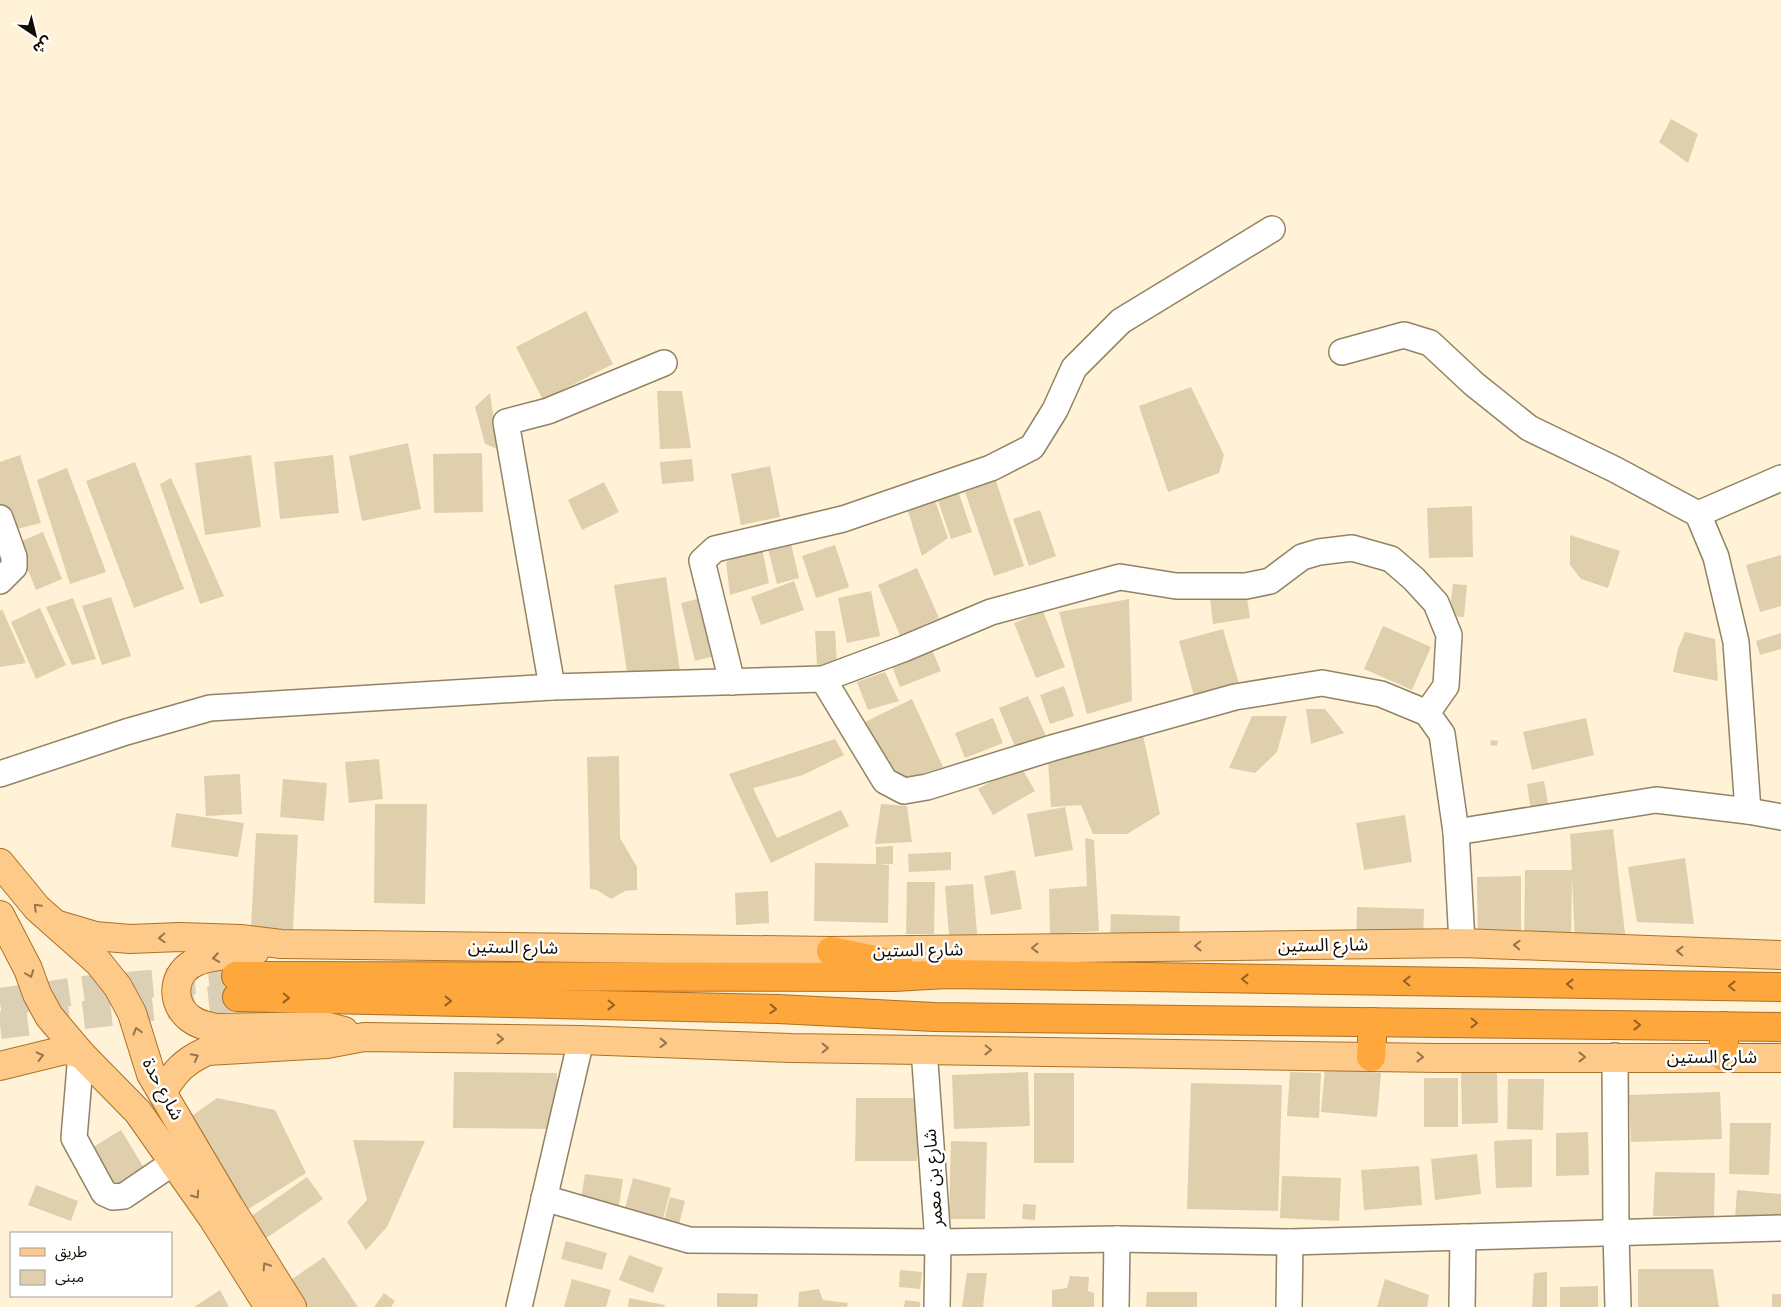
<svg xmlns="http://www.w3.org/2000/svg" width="1781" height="1307" font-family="Figtree,'Noto Sans Arabic',sans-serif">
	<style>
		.building { fill: #dfcfad }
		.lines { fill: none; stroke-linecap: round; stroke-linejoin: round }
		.highway-tunnel { stroke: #dbd0b6; stroke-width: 28; stroke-dasharray: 28 14; stroke-linecap: butt }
		.minor-casing { stroke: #928363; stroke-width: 28 }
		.major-casing { stroke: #ab7128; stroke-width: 30 }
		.highway-casing { stroke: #ab7128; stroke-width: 30 }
		.minor { stroke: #fff; stroke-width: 25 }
		.major { stroke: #feca8a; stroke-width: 28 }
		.highway { stroke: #fda73c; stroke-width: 28 }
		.oneway { stroke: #94754d }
		.oneway2 { stroke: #936222 }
		.labels { text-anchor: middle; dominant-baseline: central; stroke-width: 5; stroke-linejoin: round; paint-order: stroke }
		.street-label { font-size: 18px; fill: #120d03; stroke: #fff }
	</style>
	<rect width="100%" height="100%" fill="#fff2d6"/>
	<g class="building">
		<path d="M 1671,119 L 1698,134 L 1688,163 L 1659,142 Z"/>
		<path d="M 586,311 L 613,364 L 543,400 L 516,347 Z"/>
		<path d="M 1191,387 L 1224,455 L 1219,473 L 1168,492 L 1139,406 Z"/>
		<path d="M 657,391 L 682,391 L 691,448 L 660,449 Z"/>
		<path d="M 490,393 L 498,449 L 485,444 L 475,407 Z"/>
		<path d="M 408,443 L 421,509 L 362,521 L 349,456 Z"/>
		<path d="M 482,453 L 483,512 L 434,513 L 433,454 Z"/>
		<path d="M 20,455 L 41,523 L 9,531 L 0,503 L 0,462 Z"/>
		<path d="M 251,455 L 261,527 L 205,535 L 195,463 Z"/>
		<path d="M 333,455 L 339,513 L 280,519 L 274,462 Z"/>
		<path d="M 692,459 L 694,481 L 662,484 L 660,462 Z"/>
		<path d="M 135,462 L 184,589 L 134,608 L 86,481 Z"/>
		<path d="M 770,466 L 780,517 L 741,525 L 731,474 Z"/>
		<path d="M 67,468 L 106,572 L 70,584 L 37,480 Z"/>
		<path d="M 171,478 L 224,596 L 200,604 L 160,484 Z"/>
		<path d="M 996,481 L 1024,566 L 994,576 L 965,492 Z"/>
		<path d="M 604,482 L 619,512 L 582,530 L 568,500 Z"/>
		<path d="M 958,491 L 972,532 L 951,539 L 937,498 Z"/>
		<path d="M 934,497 L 948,538 L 922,556 L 907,508 Z"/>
		<path d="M 1472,506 L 1473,557 L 1429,558 L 1427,508 Z"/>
		<path d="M 1040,510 L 1056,556 L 1029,566 L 1013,519 Z"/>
		<path d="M 43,532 L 62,579 L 36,590 L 17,543 Z"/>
		<path d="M 1570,535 L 1620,551 L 1608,588 L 1581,579 L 1570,565 Z"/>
		<path d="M 791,544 L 799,578 L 777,584 L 768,549 Z"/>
		<path d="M 835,545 L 849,587 L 816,598 L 802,556 Z"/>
		<path d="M 762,548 L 769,583 L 730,595 L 726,562 Z"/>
		<path d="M 1781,555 L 1781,606 L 1760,612 L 1746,565 Z"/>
		<path d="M 917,568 L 939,618 L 900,635 L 878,585 Z"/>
		<path d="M 666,577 L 680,671 L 628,679 L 614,585 Z"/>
		<path d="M 794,581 L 804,610 L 761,625 L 751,597 Z"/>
		<path d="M 1453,584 L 1467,585 L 1464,617 L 1449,616 Z"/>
		<path d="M 871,591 L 880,636 L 847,643 L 838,598 Z"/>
		<path d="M 1246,591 L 1250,618 L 1213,624 L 1210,597 Z"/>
		<path d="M 111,597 L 131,656 L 102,665 L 82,606 Z"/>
		<path d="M 73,598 L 96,659 L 72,665 L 46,607 Z"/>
		<path d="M 701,598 L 714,656 L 695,661 L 681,603 Z"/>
		<path d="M 1129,599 L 1132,701 L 1087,714 L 1059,612 Z"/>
		<path d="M 40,608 L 66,665 L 36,679 L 11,622 Z"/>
		<path d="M 2,609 L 26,663 L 0,667 L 0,611 Z"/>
		<path d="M 1043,611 L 1065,667 L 1036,678 L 1014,623 Z"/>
		<path d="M 1383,626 L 1431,647 L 1412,690 L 1364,669 Z"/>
		<path d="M 1223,629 L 1239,684 L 1194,696 L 1179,641 Z"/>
		<path d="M 815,631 L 835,631 L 837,664 L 817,665 Z"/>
		<path d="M 1685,632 L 1715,639 L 1718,681 L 1673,672 L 1678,649 Z"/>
		<path d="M 1781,633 L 1781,649 L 1760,655 L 1756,641 Z"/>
		<path d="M 932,650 L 941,671 L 900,687 L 892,666 Z"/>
		<path d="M 885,672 L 899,701 L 868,710 L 857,682 Z"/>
		<path d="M 1064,686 L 1074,716 L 1050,724 L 1040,695 Z"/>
		<path d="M 1028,696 L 1046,736 L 1016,749 L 999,708 Z"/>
		<path d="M 912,699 L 943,767 L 900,781 L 892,773 L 861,724 Z"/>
		<path d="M 1306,709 L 1325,709 L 1344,733 L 1311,744 Z"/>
		<path d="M 1252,716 L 1287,716 L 1277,752 L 1255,773 L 1229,768 Z"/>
		<path d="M 993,718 L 1003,743 L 965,758 L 955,733 Z"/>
		<path d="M 1586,718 L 1594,755 L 1532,770 L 1523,732 Z"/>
		<path d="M 1143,735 L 1160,814 L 1127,834 L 1093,834 L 1081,805 L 1051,807 L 1048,760 Z"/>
		<path d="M 835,739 L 844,755 L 803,775 L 753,788 L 777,838 L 841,810 L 849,826 L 771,863 L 729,774 Z"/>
		<path d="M 1491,740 L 1498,741 L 1497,746 L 1490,745 Z"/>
		<path d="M 619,756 L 620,838 L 637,867 L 637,890 L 625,891 L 611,899 L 597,890 L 590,889 L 587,757 Z"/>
		<path d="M 379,759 L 383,799 L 349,803 L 345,762 Z"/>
		<path d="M 1020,765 L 1035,791 L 993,815 L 978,789 Z"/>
		<path d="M 240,774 L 242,814 L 206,816 L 204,776 Z"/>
		<path d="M 283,779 L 327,783 L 324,821 L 280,817 Z"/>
		<path d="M 1544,781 L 1549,808 L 1531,812 L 1527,784 Z"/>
		<path d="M 375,804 L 427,804 L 425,904 L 374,903 Z"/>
		<path d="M 881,804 L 907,806 L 912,842 L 875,844 Z"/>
		<path d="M 1065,807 L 1073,850 L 1035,857 L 1027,814 Z"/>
		<path d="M 176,813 L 244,823 L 238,857 L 171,847 Z"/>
		<path d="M 1405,815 L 1412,862 L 1364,870 L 1356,823 Z"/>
		<path d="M 1613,829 L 1626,942 L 1575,940 L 1572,878 L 1571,943 L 1524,943 L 1525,870 L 1572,870 L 1570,834 Z"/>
		<path d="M 256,833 L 298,835 L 293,930 L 251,928 Z"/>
		<path d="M 1085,838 L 1094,840 L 1099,931 L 1050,934 L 1049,889 L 1087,886 Z"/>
		<path d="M 893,846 L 893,864 L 878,864 L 889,865 L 888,923 L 814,921 L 815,863 L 876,864 L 876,847 Z"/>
		<path d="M 951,852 L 951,870 L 909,872 L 908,854 Z"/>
		<path d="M 1685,858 L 1694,924 L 1637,922 L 1628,867 Z"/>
		<path d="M 1015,870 L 1022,909 L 991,915 L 984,876 Z"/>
		<path d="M 1521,876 L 1521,947 L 1478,947 L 1477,877 Z"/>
		<path d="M 907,882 L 935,882 L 934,934 L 906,934 Z"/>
		<path d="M 973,884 L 978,945 L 950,947 L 945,886 Z"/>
		<path d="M 768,891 L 769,923 L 736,925 L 735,893 Z"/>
		<path d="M 1357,907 L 1424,909 L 1423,948 L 1356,947 Z"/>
		<path d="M 1111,914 L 1180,916 L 1179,939 L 1110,937 Z"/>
		<path d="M 1325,1068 L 1381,1073 L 1377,1117 L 1321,1112 Z"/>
		<path d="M 454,1072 L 557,1073 L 556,1129 L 453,1128 Z"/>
		<path d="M 1028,1072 L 1030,1126 L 954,1129 L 952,1075 Z"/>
		<path d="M 1290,1072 L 1321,1073 L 1319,1118 L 1287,1116 Z"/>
		<path d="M 1497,1072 L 1498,1123 L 1462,1124 L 1461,1073 Z"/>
		<rect x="1034" y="1073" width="40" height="90"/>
		<rect x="1424" y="1078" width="34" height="49"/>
		<path d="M 1508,1079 L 1544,1079 L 1543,1130 L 1507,1129 Z"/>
		<path d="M 1191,1083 L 1282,1085 L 1278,1211 L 1187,1209 Z"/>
		<path d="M 1720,1092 L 1722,1139 L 1631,1142 L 1629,1095 Z"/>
		<path d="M 217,1098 L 275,1110 L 306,1173 L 247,1210 L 189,1118 Z"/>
		<path d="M 856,1098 L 918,1098 L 917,1161 L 855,1161 Z"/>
		<path d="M 1730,1123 L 1771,1123 L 1769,1175 L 1729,1174 Z"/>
		<path d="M 121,1130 L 147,1173 L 113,1194 L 87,1151 Z"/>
		<path d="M 1588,1132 L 1589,1175 L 1556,1176 L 1556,1133 Z"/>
		<path d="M 1532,1139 L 1532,1187 L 1496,1188 L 1494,1141 Z"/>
		<path d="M 353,1140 L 425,1141 L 387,1227 L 366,1250 L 347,1222 L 367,1200 Z"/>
		<path d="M 951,1141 L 987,1142 L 985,1219 L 949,1219 Z"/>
		<path d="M 1477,1154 L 1481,1194 L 1435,1200 L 1431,1159 Z"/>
		<path d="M 1419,1166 L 1422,1205 L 1364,1210 L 1361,1170 Z"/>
		<path d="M 1655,1172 L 1715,1173 L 1714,1217 L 1653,1216 Z"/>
		<path d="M 585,1174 L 623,1179 L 618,1211 L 580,1205 Z"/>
		<path d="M 1282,1176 L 1341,1178 L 1339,1221 L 1280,1218 Z"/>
		<path d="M 307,1177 L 323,1199 L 265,1239 L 250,1217 Z"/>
		<path d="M 633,1178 L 671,1188 L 661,1226 L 623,1216 Z"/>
		<path d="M 36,1185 L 78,1201 L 71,1221 L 28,1205 Z"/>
		<path d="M 1737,1190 L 1781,1194 L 1781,1222 L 1735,1218 Z"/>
		<path d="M 670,1197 L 685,1201 L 677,1232 L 662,1228 Z"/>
		<path d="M 1023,1204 L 1036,1205 L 1035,1220 L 1022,1219 Z"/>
		<path d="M 566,1241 L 607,1253 L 602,1270 L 561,1259 Z"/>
		<path d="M 629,1255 L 663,1268 L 653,1293 L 619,1280 Z"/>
		<path d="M 324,1257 L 358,1307 L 304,1307 L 288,1282 Z"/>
		<path d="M 1638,1269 L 1713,1269 L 1719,1307 L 1638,1307 Z"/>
		<path d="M 900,1270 L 922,1272 L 920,1289 L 899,1287 Z"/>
		<path d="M 1547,1272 L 1547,1307 L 1532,1307 L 1534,1273 Z"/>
		<path d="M 967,1273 L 987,1273 L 983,1307 L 962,1307 Z"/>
		<path d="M 1070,1276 L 1089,1277 L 1088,1291 L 1094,1293 L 1094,1307 L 1052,1307 L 1052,1290 L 1067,1288 Z"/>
		<path d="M 572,1279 L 611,1290 L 606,1307 L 564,1307 Z"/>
		<path d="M 1385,1279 L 1429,1295 L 1427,1307 L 1377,1307 Z"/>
		<path d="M 1598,1286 L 1598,1307 L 1560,1307 L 1560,1287 Z"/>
		<path d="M 819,1289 L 823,1300 L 848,1303 L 847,1307 L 798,1307 L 799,1292 Z"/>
		<path d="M 220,1290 L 229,1307 L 194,1307 Z"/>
		<path d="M 1147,1292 L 1197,1292 L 1197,1307 L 1146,1307 Z"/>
		<path d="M 384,1293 L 395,1301 L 391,1307 L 374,1307 Z"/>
		<path d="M 717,1293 L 758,1294 L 757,1307 L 717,1307 Z"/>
		<rect x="1772" y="1294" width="9" height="13"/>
		<path d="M 629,1298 L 665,1305 L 664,1307 L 628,1307 Z"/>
		<path d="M 905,1300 L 920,1302 L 920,1307 L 904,1307 Z"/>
	</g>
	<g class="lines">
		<g class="highway-tunnel">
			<path d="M 0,1002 L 84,990 L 236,976"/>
			<path d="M 0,1025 L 237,997"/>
		</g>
		<defs>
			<g id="minor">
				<path d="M 1342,352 L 1404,335 L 1430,343 L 1474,384 L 1529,428 L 1614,469 L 1698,514 L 1716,557 L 1736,642 L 1748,811"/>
				<path d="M 1698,514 L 1781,478"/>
				<path d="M 0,518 L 14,557 L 14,567 L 0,581"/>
				<path d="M 823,679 L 903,649 L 991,612 L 1120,577 L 1176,586 L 1246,586 L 1270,581 L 1302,557 L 1319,552 L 1352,548 L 1391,559 L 1414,579 L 1436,603 L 1449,635 L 1446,686 L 1427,713"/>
				<path d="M 732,682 L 702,561 L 715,549 L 843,519 L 991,468 L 1032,447 L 1055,410 L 1074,368 L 1121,321 L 1272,229"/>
				<path d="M 552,687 L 506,422 L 548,411 L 664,363"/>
				<path d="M 0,774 L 126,732 L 210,708 L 552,687 L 823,679 L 885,781 L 904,791 L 927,787 L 1052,748 L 1235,697 L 1322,683 L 1381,694 L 1427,713 L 1442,734 L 1456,832 L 1462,943"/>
				<path d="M 1456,832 L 1656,800 L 1748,811 L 1781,817"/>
				<path d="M 924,1049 L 938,1242 L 937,1307"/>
				<path d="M 81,1054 L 74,1138 L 104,1193 L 113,1197 L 124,1196 L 174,1162"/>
				<path d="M 1615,1056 L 1616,1233 L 1618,1307"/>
				<path d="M 544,1198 L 689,1240 L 938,1242 L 1117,1239 L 1290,1242 L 1781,1228"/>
				<path d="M 519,1307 L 581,1040"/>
				<path d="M 1116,1307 L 1117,1239"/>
				<path d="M 1289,1307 L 1290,1242"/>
				<path d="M 1462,1307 L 1463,1237"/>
			</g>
			<g id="major">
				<path d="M 0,863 L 37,908 L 98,962 L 118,987 L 132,1013 L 151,1074 L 229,1206 L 292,1307"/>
				<path d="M 0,915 L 28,969 L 37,994 L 49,1016 L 81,1054 L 138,1112 L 212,1217 L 269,1307"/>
				<path d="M 58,925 L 95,936 L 130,939 L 180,937 L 240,939 L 281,944 L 831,951 L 1462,943 L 1781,955"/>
				<path d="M 255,951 C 237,956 215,954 198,961 C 172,971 169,1003 191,1019 C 199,1025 207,1026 216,1028 L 325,1026 L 344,1031"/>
				<path d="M 0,1066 L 65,1050 L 81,1054"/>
				<path d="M 162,1092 C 176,1071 183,1062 207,1051 L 327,1044 L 364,1037 L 581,1040 L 791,1048 L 1438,1058 L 1781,1058"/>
			</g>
			<g id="highway">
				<path d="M 831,951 L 899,965"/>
				<path d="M 236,976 L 894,977 L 947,974 L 1781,987"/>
				<path d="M 237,997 L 778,1009 L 934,1017 L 1781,1027"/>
				<path d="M 1724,1026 L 1724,1057"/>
				<path d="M 1371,1057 L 1373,1022"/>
			</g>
		</defs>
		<use href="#minor" class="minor-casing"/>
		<use href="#major" class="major-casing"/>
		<use href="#highway" class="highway-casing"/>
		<use href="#minor" class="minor"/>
		<use href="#major" class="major"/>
		<use href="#highway" class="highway"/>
	</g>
	<defs><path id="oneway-chevron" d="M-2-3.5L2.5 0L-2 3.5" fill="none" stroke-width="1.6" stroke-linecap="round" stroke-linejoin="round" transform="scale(1.25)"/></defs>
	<g class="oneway">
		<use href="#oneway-chevron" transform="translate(37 907) rotate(-135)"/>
		<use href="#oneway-chevron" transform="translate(162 938) rotate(178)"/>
		<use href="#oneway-chevron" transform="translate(1517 945) rotate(-178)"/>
		<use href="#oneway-chevron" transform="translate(1198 946) rotate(179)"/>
		<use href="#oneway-chevron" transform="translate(1035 948) rotate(179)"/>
		<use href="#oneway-chevron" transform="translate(1680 951) rotate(-178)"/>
		<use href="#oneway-chevron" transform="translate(216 958) rotate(171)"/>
		<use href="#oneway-chevron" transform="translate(30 974) rotate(69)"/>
		<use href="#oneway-chevron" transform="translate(137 1031) rotate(-106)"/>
		<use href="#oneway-chevron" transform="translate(500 1039) rotate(1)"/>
		<use href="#oneway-chevron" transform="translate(663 1043) rotate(2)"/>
		<use href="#oneway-chevron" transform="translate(825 1048)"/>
		<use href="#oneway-chevron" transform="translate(988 1050) rotate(1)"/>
		<use href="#oneway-chevron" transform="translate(40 1056) rotate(-14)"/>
		<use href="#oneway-chevron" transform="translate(195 1057) rotate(-28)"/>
		<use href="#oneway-chevron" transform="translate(1420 1057) rotate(1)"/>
		<use href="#oneway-chevron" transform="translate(1582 1057)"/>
		<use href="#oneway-chevron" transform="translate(196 1195) rotate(55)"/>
		<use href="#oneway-chevron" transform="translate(266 1266) rotate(-122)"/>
	</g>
	<g class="oneway2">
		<use href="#oneway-chevron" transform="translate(1245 979) rotate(-179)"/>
		<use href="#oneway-chevron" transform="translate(1407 981) rotate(-179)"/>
		<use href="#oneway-chevron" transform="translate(1570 984) rotate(-179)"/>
		<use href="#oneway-chevron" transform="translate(1732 986) rotate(-179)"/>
		<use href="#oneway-chevron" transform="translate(286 998) rotate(1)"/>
		<use href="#oneway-chevron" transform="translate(448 1001) rotate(1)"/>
		<use href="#oneway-chevron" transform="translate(611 1005) rotate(1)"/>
		<use href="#oneway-chevron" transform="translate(773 1009) rotate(2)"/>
		<use href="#oneway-chevron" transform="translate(1474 1023) rotate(1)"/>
		<use href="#oneway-chevron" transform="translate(1637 1025) rotate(1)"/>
	</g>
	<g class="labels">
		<g class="street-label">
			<text transform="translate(1323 945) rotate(-1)">شارع الستين</text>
			<text transform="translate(513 947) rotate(1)">شارع الستين</text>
			<text transform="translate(918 950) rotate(-1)">شارع الستين</text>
			<text x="1712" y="1057">شارع الستين</text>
			<text transform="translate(163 1089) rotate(62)">شارع حدة</text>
			<text transform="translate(933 1178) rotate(-94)">شارع بن معمر</text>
		</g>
	</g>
	<rect x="10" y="1232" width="162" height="65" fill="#ffffff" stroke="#a09e9a"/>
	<rect x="20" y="1248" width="25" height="8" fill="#feca8a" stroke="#a09e9a"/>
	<text x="55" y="1257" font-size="15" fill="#120d03">طريق</text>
	<rect x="20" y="1270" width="25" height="15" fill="#dfcfad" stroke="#a09e9a"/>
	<text x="55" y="1282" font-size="15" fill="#120d03">مبنى</text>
	<g transform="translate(35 35) rotate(145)" stroke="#ffffff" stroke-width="4" paint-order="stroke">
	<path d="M0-4L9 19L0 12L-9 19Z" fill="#120d03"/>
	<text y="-8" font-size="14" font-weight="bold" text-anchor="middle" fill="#120d03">ش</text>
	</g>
</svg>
